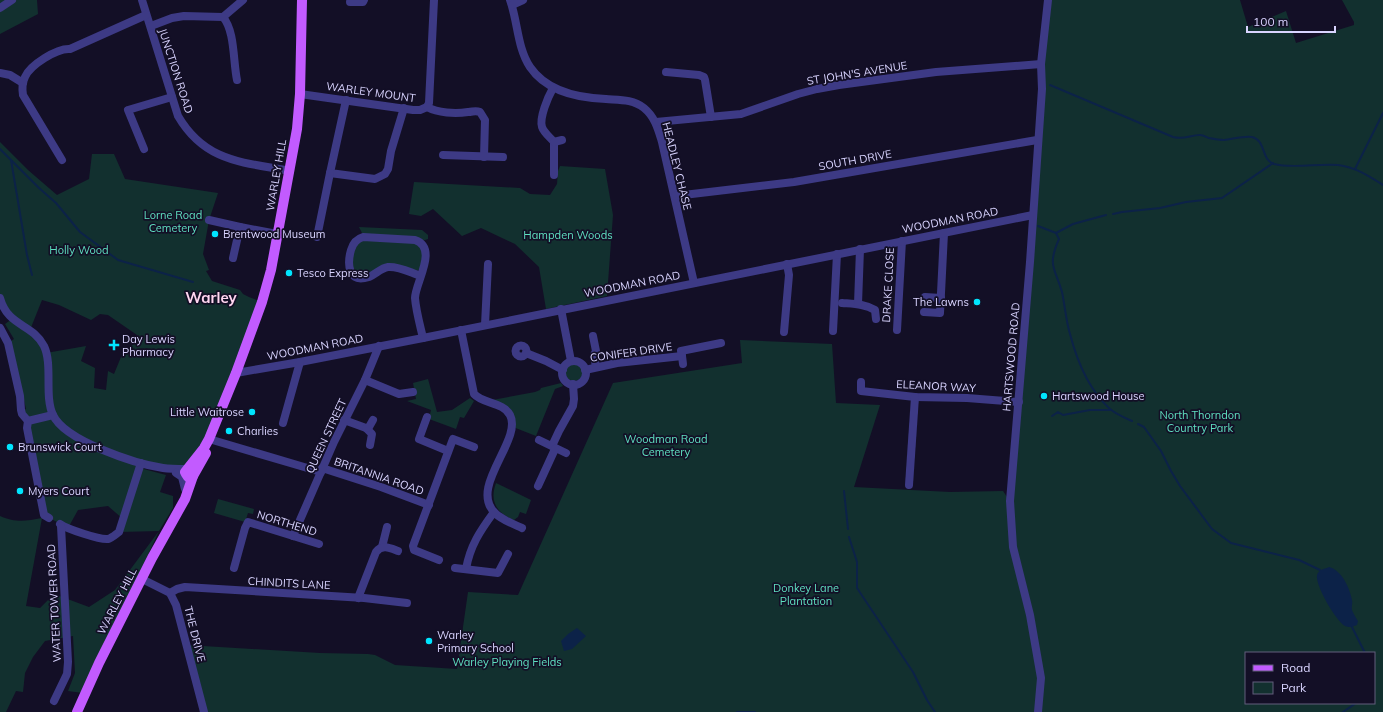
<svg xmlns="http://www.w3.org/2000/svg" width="1383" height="712" font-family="Mulish,sans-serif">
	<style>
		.green { fill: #12302f; fill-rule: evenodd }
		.water { fill: #0c2248 }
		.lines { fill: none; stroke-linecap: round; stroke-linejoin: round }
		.stream { stroke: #0c2248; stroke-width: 2 }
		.minor { stroke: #3d3a85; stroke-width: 8 }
		.major { stroke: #c25bff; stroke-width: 10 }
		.poi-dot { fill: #00e5ff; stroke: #130f26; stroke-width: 1.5 }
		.labels { text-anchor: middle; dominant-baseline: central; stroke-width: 3.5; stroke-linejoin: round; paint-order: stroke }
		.street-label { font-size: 11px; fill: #d9d4ff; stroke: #130f26 }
		.park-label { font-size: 11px; fill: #5fe0c0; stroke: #130f26 }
		.poi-label { font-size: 11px; fill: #d9d4ff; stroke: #130f26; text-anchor: start }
		.district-label { font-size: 15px; font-weight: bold; fill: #ffd6f0; stroke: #130f26 }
	</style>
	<rect width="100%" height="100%" fill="#130f26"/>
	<g class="green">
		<path d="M 0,0 L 37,0 L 38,14 L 0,34 Z"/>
		<path d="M 1048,0 L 1240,0 L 1248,27 L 1286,11 L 1296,43 L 1354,25 L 1354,22 L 1342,0 L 1383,0 L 1383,712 L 204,712 L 187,645 L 320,653 L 368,654 L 375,655 L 395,665 L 457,669 L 468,592 L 518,595 L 613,383 L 742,363 L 740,340 L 832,344 L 836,403 L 880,405 L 854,487 L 950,492 L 1003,491 L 1009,500 ZM 1246,653 L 1374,653 L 1374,703 L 1246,703 Z"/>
		<path d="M 0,142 L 28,170 L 57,195 L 89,179 L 92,154 L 114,154 L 125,179 L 218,193 L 209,220 L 203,254 L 209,270 L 206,271 L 212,281 L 240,290 L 243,294 L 249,297 L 262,302 L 209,439 L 182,469 L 140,468 L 166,475 L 160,492 L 173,496 L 173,508 L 159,531 L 83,693 L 68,691 L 75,673 L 73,636 L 45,641 L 33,657 L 25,673 L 23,692 L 16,691 L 6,712 L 0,712 L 0,516 C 16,523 26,521 42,518 L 26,606 L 40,608 L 54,594 L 89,607 L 115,590 L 159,531 L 119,532 L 123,519 L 108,506 L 78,510 L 68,528 L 44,515 L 27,428 L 21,410 L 26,409 L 11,341 L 14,339 L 5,324 L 12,319 L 0,298 ZM 42,300 L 59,305 L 91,320 L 100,314 L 108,315 L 137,335 L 136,343 L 130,346 L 123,358 L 121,357 L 114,374 L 108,371 L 106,390 L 94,388 L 95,368 L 81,361 L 86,346 L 46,353 L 30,330 Z"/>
		<path d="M 560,166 L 605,169 L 613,215 L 607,296 L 546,309 L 539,267 L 515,244 L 481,228 L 462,236 L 433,209 L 421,216 L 409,214 L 414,182 L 520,188 L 530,194 L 550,195 L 557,184 L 558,171 Z"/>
		<path d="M 359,227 L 422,230 L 428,235 L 428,239 L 422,241 L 363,235 Z"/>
		<path d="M 363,240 L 414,242 L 419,245 L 423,253 L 420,269 L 416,271 L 398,265 L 361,275 L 354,273 C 350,262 353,253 358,243 Z"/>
		<circle cx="574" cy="372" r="9"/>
		<path d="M 428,379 L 437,412 L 452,410 L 470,398 L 474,401 L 464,418 L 460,417 L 456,429 L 429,419 L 431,410 L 407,401 L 416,399 L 413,383 Z"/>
		<path d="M 561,383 L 563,386 L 555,389 L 536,436 L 513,427 L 510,414 L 487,401 L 535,392 L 540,390 L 541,388 Z"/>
		<path d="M 496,483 L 531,500 L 526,514 L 520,512 L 518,517 L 514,520 C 497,513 489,502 496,483 Z"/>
		<path d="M 218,499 L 254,509 L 253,514 L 248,513 L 245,522 L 214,513 Z"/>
	</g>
	<g class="water">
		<path d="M 1329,567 C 1342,570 1350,589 1352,600 C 1353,603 1351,607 1352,610 C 1353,613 1356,618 1358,621 L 1357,625 C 1352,627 1349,628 1345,626 C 1336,621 1315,585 1317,575 C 1319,569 1325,569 1329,567 Z"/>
		<path d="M 577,628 L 586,636 L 572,649 L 564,651 L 561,641 L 568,634 Z"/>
	</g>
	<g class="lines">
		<g class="stream">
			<path d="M 1050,85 L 1173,137 C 1185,140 1190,135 1200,135 C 1204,135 1206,137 1209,138 C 1214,139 1220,140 1224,140 C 1233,139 1243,136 1252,137 C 1266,140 1261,160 1274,164 C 1292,169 1320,163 1338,165 C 1355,167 1369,176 1383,185"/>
			<path d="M 0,149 L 39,188 L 56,203 L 80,232 L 118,260 L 193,282"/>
			<path d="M 11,160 L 27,255 L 32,275"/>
			<path d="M 1355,169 L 1383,113"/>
			<path d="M 1113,214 L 1122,212 L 1160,208 L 1186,202 L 1222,198 L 1273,163"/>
			<path d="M 1038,226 L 1056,233 L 1059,239 C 1047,266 1055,268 1062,292 C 1065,306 1066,321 1070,334 C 1077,361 1089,390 1110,409 C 1116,414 1125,418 1132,421"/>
			<path d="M 1056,233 L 1073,224 L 1106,215"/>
			<path d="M 1052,416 L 1058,412 L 1063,415 L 1090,410 L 1111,410"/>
			<path d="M 1138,424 L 1144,427 L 1161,451 L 1171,471 L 1180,486 L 1212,529 L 1231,543 L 1299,560 L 1320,570"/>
			<path d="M 844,491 L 848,529"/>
			<path d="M 849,537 L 857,562 L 857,588 L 913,672 L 927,700 L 935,712"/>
			<path d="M 1352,627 L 1365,653"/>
			<path d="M 737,712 L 755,712"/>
			<path d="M 1343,712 L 1356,703"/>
		</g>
		<g class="minor">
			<path d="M 142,0 L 178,116 C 205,162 242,162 290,171"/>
			<path d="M 510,0 C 518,22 517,47 530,67 C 547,92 578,98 606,99 C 619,100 633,99 644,108 C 655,117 658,129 662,142 L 694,283"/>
			<path d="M 350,2 L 363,2 L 364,0"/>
			<path d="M 512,5 L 523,0"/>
			<path d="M 0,8 L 12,0"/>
			<path d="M 223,17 L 243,0"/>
			<path d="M 151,26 L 172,18 L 184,16 L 223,17 C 235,31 233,61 237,80"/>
			<path d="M 666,72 L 699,75 L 704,77 L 705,80 L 711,117"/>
			<path d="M 0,73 L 10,75 L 23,83"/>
			<path d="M 553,88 C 548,97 539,118 542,127 C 544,133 550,137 554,142 L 554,175"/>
			<path d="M 300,94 L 413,110 L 420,110 L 427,107 L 429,103 L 434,0"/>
			<path d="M 346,100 L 330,173 L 375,179 L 385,174 L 388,169 L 391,151 L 404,108"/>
			<path d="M 427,107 C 438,113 455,114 468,112 C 473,112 475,110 480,112 L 485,120 L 484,157"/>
			<path d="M 656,122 L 741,114 L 798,94 L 817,89 L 839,85 L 936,72 L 1041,64"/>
			<path d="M 554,142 L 562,140"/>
			<path d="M 144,149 L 128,110 L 172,97"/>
			<path d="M 443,155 L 503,157"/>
			<path d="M 62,160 L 23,95 C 22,89 22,83 25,77 C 30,65 57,48 70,49 L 146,15"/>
			<path d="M 675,196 L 794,182 L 1037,140"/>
			<path d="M 209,220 L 240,227 L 277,234"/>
			<path d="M 317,237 L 330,173"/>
			<path d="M 233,258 L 240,227"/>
			<path d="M 421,276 C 411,273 399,266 388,267 C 381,268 376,274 369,277 C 348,284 347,264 351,250 C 353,243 356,239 363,237 L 415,240 C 439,248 415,283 415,298 C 416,311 420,325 423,338"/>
			<path d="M 925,297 L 941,298"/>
			<path d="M 0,298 C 8,327 32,323 44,346 C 53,365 44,396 53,415 C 65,441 136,464 163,468 C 170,469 179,469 187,469"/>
			<path d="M 842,303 C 854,304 865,304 875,310 L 876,319"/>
			<path d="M 858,304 L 860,249"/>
			<path d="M 561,309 L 571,361"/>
			<path d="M 924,312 L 940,313 L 944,233"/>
			<path d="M 485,325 L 488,264"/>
			<path d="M 0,328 L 8,343 L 20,396 L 21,410 L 22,414 L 28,421"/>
			<path d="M 461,330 L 474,394 C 483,404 503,402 510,415 C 523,440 468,487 495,513 C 502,520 513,524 522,528"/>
			<path d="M 897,330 L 902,241"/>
			<path d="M 833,331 L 837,254"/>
			<path d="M 784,332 L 789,275 L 787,264"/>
			<path d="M 593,336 L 596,351 L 594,355 L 596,367"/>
			<circle cx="521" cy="351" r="5.5"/>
			<path d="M 526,353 L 546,361 L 563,370"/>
			<path d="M 682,356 L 683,364"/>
			<circle cx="574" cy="373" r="12"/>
			<path d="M 585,370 L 617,363 L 682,356 L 681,351 L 721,343"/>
			<path d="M 236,373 L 300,362 L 423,338 L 1033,215"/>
			<path d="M 365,380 L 399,394 L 413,392"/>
			<path d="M 861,382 L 861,391 L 915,397 L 967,398 L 1019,402"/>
			<path d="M 427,417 L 419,439 L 448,451"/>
			<path d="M 344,420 L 366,428 L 372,434 L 370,445"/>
			<path d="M 283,423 L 300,362"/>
			<path d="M 366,428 L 369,427 L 373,420"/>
			<path d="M 209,439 L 321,472"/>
			<path d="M 539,440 L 566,453"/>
			<path d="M 552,446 L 559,431 L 573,406 L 574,399 L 573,384"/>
			<path d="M 322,468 L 381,487 L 429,505"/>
			<path d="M 176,473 L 182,477 L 185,489"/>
			<path d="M 909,485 L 915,397"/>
			<path d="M 538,486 L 555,449"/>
			<path d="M 49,518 L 44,515 L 27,428 L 28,421 L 53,415"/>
			<path d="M 60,524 C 67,529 100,540 108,539 C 112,538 116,534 119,532 L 141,463"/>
			<path d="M 293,536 L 334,442 L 365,380 L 379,346"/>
			<path d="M 382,547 L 387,527"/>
			<path d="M 439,560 L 414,550 L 413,546 L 453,439 L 474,447"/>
			<path d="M 234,568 L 245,528 L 248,522 L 319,544"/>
			<path d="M 455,568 L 498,573 L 508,554"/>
			<path d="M 466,569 C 470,546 480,531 494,512"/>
			<path d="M 142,579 L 170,593 L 176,605 L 204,712"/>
			<path d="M 170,593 L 177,589 L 185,587 L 364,598 L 407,603"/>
			<path d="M 358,598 L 376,552 C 382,544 390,548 398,551"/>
			<path d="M 54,701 L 67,674 L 68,662 L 61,526"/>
			<path d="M 1038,712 L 1041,678 L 1030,615 L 1013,547 L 1010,501 L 1030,262 L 1042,89 L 1041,64 L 1048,0"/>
		</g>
		<g class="major">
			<path d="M 193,476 L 188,477 L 186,474 L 185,472 L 204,448 L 209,439 L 236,373 L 262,302 L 271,270 L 297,129 L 300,94 L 302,0"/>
			<path d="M 77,712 L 99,663 L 152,558 L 185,499 L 193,476 L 206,453"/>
		</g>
	</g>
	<g class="poi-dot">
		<circle cx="215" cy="234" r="4"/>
		<circle cx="289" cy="273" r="4"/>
		<circle cx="977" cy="302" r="4"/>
		<path d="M112 339h4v4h4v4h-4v4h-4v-4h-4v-4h4z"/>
		<circle cx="1044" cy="396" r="4"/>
		<circle cx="252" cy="412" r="4"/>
		<circle cx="229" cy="431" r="4"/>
		<circle cx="10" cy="447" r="4"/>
		<circle cx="20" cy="491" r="4"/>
		<circle cx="429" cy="641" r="4"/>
	</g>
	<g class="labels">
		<g class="street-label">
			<text transform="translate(176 71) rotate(72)">JUNCTION ROAD</text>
			<text transform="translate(857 73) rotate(-9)">ST JOHN'S AVENUE</text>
			<text transform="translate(371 92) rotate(8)">WARLEY MOUNT</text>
			<text transform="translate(855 160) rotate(-10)">SOUTH DRIVE</text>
			<text transform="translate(677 166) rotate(76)">HEADLEY CHASE</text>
			<text transform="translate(276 175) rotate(-80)">WARLEY HILL</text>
			<text transform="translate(950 220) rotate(-11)">WOODMAN ROAD</text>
			<text transform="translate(632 284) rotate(-11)">WOODMAN ROAD</text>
			<text transform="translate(888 285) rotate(-87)">DRAKE CLOSE</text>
			<text transform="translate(315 347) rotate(-11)">WOODMAN ROAD</text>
			<text transform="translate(631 352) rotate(-8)">CONIFER DRIVE</text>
			<text transform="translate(1011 357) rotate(-85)">HARTSWOOD ROAD</text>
			<text transform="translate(936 386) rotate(3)">ELEANOR WAY</text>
			<text transform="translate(326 436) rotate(-65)">QUEEN STREET</text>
			<text transform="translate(379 476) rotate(19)">BRITANNIA ROAD</text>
			<text transform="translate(287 523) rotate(17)">NORTHEND</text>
			<text transform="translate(289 583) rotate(3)">CHINDITS LANE</text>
			<text transform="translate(117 601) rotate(-63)">WARLEY HILL</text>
			<text transform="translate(54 603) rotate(-93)">WATER TOWER ROAD</text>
			<text transform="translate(195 634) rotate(76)">THE DRIVE</text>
		</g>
		<g class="park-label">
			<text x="173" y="215">Lorne Road<tspan x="173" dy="13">Cemetery</tspan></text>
			<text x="568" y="235">Hampden Woods</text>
			<text x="79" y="250">Holly Wood</text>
			<text x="1200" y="415">North Thorndon<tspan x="1200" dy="13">Country Park</tspan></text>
			<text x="666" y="439">Woodman Road<tspan x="666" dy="13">Cemetery</tspan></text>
			<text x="806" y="588">Donkey Lane<tspan x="806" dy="13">Plantation</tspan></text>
			<text x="507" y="662">Warley Playing Fields</text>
		</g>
		<g class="poi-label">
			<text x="223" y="234">Brentwood Museum</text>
			<text x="297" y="273">Tesco Express</text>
			<text x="969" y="302" text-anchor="end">The Lawns</text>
			<text x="122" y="339">Day Lewis<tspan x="122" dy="13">Pharmacy</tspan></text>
			<text x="1052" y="396">Hartswood House</text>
			<text x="244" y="412" text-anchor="end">Little Waitrose</text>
			<text x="237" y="431">Charlies</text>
			<text x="18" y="447">Brunswick Court</text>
			<text x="28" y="491">Myers Court</text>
			<text x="437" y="635">Warley<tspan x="437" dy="13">Primary School</tspan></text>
		</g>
		<g class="district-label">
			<text x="211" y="297">Warley</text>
		</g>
	</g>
	<rect x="1245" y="652" width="130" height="52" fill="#130f26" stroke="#625e7d"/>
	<rect x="1253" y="665" width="20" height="6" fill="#c25bff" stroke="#625e7d"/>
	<text x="1281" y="672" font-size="12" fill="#d9d4ff">Road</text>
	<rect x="1253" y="682" width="20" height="12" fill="#12302f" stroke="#625e7d"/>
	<text x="1281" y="692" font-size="12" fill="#d9d4ff">Park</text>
	<path d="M1247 26v6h88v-6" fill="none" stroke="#d9d4ff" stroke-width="2"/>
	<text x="1253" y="26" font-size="12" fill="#d9d4ff" stroke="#130f26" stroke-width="3" paint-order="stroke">100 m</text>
</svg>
